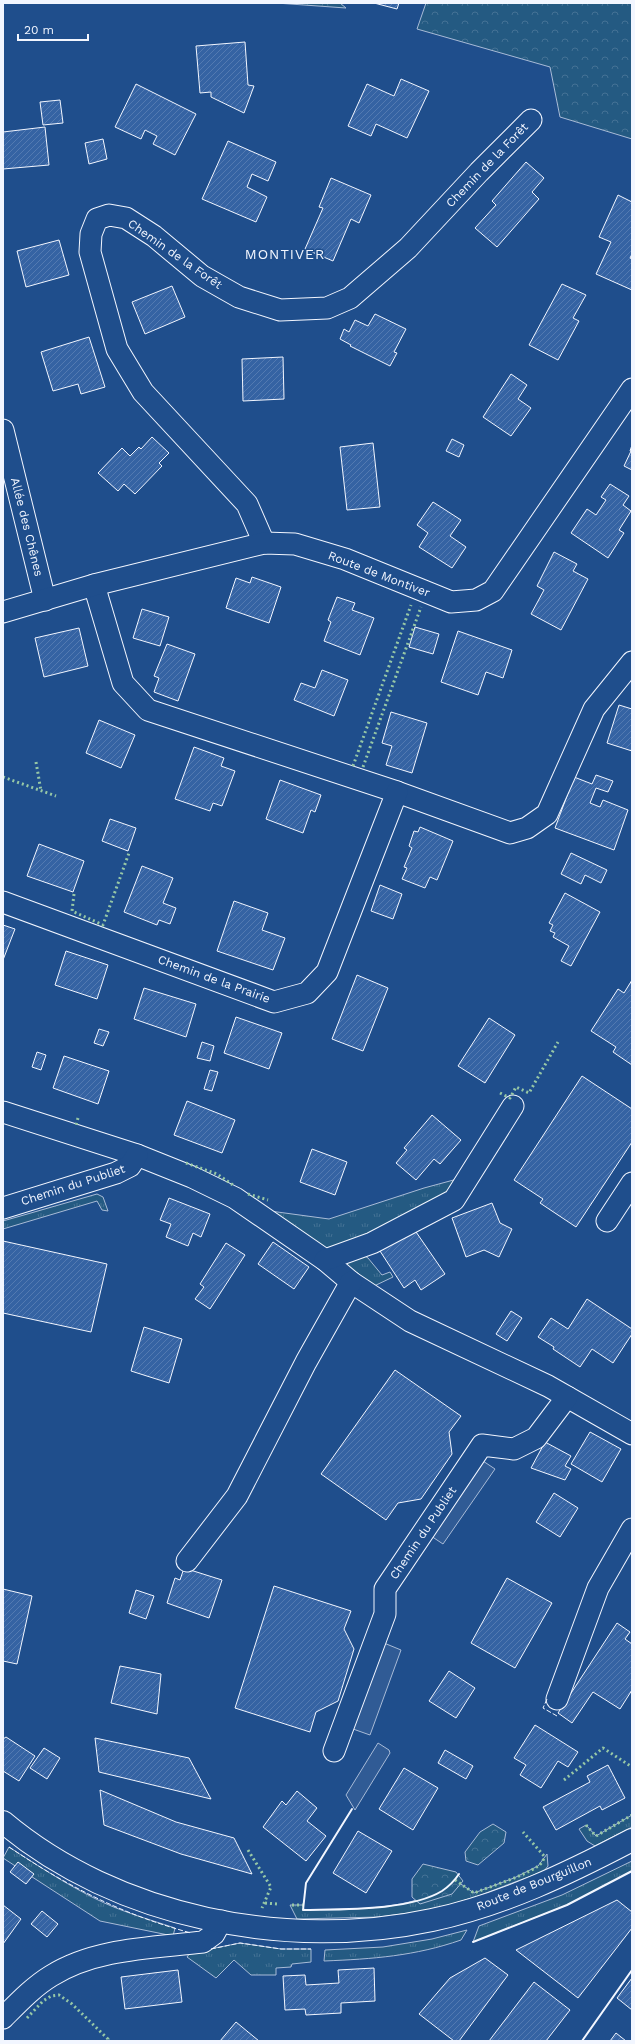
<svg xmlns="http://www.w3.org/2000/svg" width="635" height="2044" font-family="'Work Sans',sans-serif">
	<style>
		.grass { fill: url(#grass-tufts); stroke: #a8bbd7 }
		.forest { fill: url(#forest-crowns); stroke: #a8bbd7 }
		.parking { fill: #305b95; stroke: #a8bbd7 }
		.building { fill: url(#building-hatch); stroke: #f2f6ff }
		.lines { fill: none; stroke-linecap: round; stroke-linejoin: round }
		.minor-casing { stroke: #f2f6ff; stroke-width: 23 }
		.secondary-casing { stroke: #f2f6ff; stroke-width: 24 }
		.minor { stroke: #1f4e8c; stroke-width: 21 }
		.secondary { stroke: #1f4e8c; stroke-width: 22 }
		.hedge { stroke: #97c8a6; stroke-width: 3; stroke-dasharray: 2 3; stroke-linecap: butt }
		.fence { stroke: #f2f6ff; stroke-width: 1; stroke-dasharray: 5 2; stroke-linecap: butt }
		.wall { stroke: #f2f6ff; stroke-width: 2 }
		.labels { text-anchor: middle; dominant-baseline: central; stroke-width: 3; stroke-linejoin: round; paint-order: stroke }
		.street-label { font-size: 12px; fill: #f2f6ff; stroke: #1f4e8c }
		.quarter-label { font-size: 14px; letter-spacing: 1px; fill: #f2f6ff; stroke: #1f4e8c }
	</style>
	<defs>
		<pattern id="grass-tufts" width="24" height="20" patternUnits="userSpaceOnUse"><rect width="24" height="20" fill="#245a82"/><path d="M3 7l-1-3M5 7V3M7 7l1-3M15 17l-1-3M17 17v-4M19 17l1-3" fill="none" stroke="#447295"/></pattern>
		<pattern id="forest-crowns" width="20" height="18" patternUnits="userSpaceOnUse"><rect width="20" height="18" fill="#245a82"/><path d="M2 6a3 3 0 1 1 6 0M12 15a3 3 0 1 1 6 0" fill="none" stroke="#447295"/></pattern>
		<pattern id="building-hatch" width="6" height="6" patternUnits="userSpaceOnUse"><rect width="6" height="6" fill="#3563a3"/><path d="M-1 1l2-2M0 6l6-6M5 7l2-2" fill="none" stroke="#537ab1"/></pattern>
	</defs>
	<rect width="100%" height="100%" fill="#1f4e8c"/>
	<g class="grass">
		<path d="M 461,1178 L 447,1195 L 418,1212 L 331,1250 L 320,1248 L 270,1211 L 329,1219 L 424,1188 Z"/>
		<path d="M 97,1194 L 103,1197 L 108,1211 L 102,1210 L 97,1201 L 3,1229 L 3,1221 Z"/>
		<path d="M 362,1254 L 368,1258 L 382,1275 L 390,1272 L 393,1277 L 372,1287 L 342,1266 Z"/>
		<path d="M 632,1815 L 632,1827 L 595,1846 L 587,1841 L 579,1829 L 586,1825 L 596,1836 Z"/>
		<path d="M 9,1847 C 37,1865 64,1883 94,1898 C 119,1911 148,1919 175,1928 L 173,1936 L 100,1921 L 3,1858 Z"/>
		<path d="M 547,1854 L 548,1866 L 544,1871 L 478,1896 L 433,1910 L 379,1917 L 297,1919 L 290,1905 L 303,1905 L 304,1910 C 347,1909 401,1911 440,1891 C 446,1889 450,1884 455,1880 L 474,1893 L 514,1878 L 538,1866 Z"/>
		<path d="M 632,1861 L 632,1871 L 567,1905 L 473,1942 L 479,1926 L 562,1895 Z"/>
		<path d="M 467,1930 L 461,1940 C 415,1956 373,1959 324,1961 L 325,1950 L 383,1947 L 432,1939 Z"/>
		<path d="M 240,1943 L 281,1949 L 311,1949 L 311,1962 L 292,1964 L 291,1967 L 276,1968 L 276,1975 L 251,1975 L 234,1960 L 216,1978 L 187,1957 L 190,1953 Z"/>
	</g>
	<g class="forest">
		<path d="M 276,3 L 340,3 L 346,8 Z"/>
		<path d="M 426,3 L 632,3 L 632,139 L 560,117 L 550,67 L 417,29 Z"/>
		<path d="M 493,1824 L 506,1832 L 504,1843 L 478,1865 L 466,1861 L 465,1852 L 480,1832 Z"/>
		<path d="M 423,1864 L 456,1872 L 463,1881 L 452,1894 L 420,1904 L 412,1897 L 412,1879 Z"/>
	</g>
	<g class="parking">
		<path d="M 480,1459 L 495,1469 L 443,1544 L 428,1534 Z"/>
		<path d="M 384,1643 L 401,1650 L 370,1735 L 353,1729 Z"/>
		<path d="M 378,1743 L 389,1750 L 390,1753 L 355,1810 L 346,1795 Z"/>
	</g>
	<g class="building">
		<path d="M 374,3 L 399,3 L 397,9 Z"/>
		<path d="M 245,42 L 248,85 L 254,86 L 244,113 L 211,97 L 211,92 L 200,93 L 196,46 Z"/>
		<path d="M 401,79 L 429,91 L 407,138 L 376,124 L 371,136 L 348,126 L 367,84 L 394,96 Z"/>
		<path d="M 136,84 L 196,114 L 175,155 L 153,144 L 157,136 L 145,130 L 141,139 L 115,127 Z"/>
		<path d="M 60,100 L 63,123 L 43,125 L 40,102 Z"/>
		<path d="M 45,127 L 49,165 L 3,169 L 3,132 Z"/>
		<path d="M 103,139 L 107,159 L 89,164 L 85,143 Z"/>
		<path d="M 228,141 L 276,162 L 268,181 L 252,174 L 247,187 L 267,197 L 256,222 L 202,199 Z"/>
		<path d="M 526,162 L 544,178 L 532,192 L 539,199 L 497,247 L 475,228 L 496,205 L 492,201 Z"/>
		<path d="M 331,178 L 371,195 L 359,223 L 351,219 L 333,261 L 305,249 L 323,208 L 319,207 Z"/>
		<path d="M 618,195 L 632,202 L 632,254 L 630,258 L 632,259 L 632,290 L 596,274 L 611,242 L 599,237 Z"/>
		<path d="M 59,240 L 69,275 L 26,287 L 17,251 Z"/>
		<path d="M 562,284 L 586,295 L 573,318 L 579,321 L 558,360 L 529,345 Z"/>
		<path d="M 172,286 L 185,317 L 145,334 L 132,302 Z"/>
		<path d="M 375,314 L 406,329 L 394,352 L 397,353 L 390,366 L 350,346 L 351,345 L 340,339 L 344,329 L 349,332 L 355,320 L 368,326 Z"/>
		<path d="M 89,337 L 105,387 L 81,394 L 78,384 L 53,391 L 41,352 Z"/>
		<path d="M 283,357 L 284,399 L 243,401 L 242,359 Z"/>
		<path d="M 511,374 L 527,385 L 518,399 L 531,408 L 511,436 L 483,417 Z"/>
		<path d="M 152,437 L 169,453 L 159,463 L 162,466 L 135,494 L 124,484 L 118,491 L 98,473 L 122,448 L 130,456 L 139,447 L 141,449 Z"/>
		<path d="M 452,439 L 464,445 L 459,457 L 446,451 Z"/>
		<path d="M 373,443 L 380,507 L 347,510 L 340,447 Z"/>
		<path d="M 632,445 L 632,470 L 624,466 L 631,451 L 630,451 Z"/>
		<path d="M 610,484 L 629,496 L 623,505 L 631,511 L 619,530 L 624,533 L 608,558 L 571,533 L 587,509 L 596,515 L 606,500 L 601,497 Z"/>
		<path d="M 433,502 L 461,520 L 450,536 L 466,547 L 452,568 L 419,547 L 428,533 L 417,525 Z"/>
		<path d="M 554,552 L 577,564 L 573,571 L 588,579 L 561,630 L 531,614 L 544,590 L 537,586 Z"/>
		<path d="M 252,577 L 281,587 L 269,623 L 226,608 L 236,578 L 250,583 Z"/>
		<path d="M 337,597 L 355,603 L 352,610 L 374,618 L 360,655 L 324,641 L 331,622 L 328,620 Z"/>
		<path d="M 142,609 L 169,617 L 160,646 L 133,638 Z"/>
		<path d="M 415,627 L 439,634 L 433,654 L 409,647 Z"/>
		<path d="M 79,628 L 88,666 L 44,677 L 35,638 Z"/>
		<path d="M 458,631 L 512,650 L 503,678 L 486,672 L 478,695 L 441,682 Z"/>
		<path d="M 167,644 L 195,654 L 178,701 L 154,692 L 159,678 L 154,676 Z"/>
		<path d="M 322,670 L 348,680 L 334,716 L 294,700 L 301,683 L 315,688 Z"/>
		<path d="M 619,705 L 632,709 L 632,751 L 607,743 Z"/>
		<path d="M 391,712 L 427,723 L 412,773 L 386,765 L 392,746 L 382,743 Z"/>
		<path d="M 99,720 L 135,735 L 121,768 L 86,753 Z"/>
		<path d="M 194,747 L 224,758 L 221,766 L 235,771 L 222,806 L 213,803 L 210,811 L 175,799 Z"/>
		<path d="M 596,775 L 613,781 L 608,792 L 596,788 L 590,803 L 600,807 L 603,800 L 628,810 L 614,850 L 555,828 L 574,777 L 592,784 Z"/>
		<path d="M 280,780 L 321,795 L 315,812 L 311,810 L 303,833 L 266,819 Z"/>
		<path d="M 110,819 L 136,828 L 128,851 L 102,841 Z"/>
		<path d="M 420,827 L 453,841 L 437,880 L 430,877 L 425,888 L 402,879 L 407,868 L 404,867 L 412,848 L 409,846 L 414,831 L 418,832 Z"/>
		<path d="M 39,844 L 84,861 L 73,892 L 27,876 Z"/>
		<path d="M 571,853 L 607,870 L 601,883 L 585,875 L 581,884 L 561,874 Z"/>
		<path d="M 142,866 L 173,878 L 163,903 L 176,908 L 170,924 L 159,920 L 157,925 L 124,912 Z"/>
		<path d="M 380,885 L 402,894 L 393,919 L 371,911 Z"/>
		<path d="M 565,893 L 600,912 L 571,966 L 561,961 L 569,946 L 553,937 L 555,933 L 550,931 L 553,925 L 549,923 Z"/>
		<path d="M 234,901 L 268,913 L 262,930 L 285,938 L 273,970 L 217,951 Z"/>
		<path d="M 3,925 L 15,929 L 3,960 Z"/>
		<path d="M 66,951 L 108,965 L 97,999 L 55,985 Z"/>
		<path d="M 357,975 L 388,988 L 363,1051 L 332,1039 Z"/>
		<path d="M 632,980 L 632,1065 L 613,1052 L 616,1047 L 591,1031 L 618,989 L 624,993 Z"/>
		<path d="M 144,988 L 196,1004 L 186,1037 L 134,1019 Z"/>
		<path d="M 236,1017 L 282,1033 L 269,1069 L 224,1053 Z"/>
		<path d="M 489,1018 L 515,1035 L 485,1083 L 458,1066 Z"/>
		<path d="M 99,1029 L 109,1032 L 103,1046 L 94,1043 Z"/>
		<path d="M 202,1042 L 214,1046 L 210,1061 L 197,1058 Z"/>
		<path d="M 37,1052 L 46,1055 L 41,1070 L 32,1067 Z"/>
		<path d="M 64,1056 L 109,1071 L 98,1104 L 53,1088 Z"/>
		<path d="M 210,1070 L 218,1072 L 212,1091 L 204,1089 Z"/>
		<path d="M 582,1076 L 632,1109 L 632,1142 L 576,1227 L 540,1203 L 543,1199 L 514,1180 Z"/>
		<path d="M 187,1101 L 235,1120 L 222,1153 L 174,1135 Z"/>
		<path d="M 432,1115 L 461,1140 L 440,1164 L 434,1159 L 416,1180 L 396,1163 L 407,1150 L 404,1148 Z"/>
		<path d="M 312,1149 L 347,1162 L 335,1195 L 300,1182 Z"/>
		<path d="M 169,1198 L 210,1214 L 201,1237 L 193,1233 L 188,1246 L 166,1237 L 171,1224 L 160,1220 Z"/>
		<path d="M 492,1203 L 500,1223 L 512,1229 L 499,1257 L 484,1250 L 466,1257 L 452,1218 Z"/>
		<path d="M 414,1229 L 445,1274 L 421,1290 L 415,1280 L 404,1288 L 380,1251 Z"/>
		<path d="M 3,1241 L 107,1264 L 91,1332 L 3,1313 Z"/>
		<path d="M 273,1242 L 309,1267 L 294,1289 L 258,1264 Z"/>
		<path d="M 226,1243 L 245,1255 L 210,1309 L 195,1299 L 204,1287 L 200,1284 Z"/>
		<path d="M 587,1299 L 632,1329 L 632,1334 L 613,1363 L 592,1349 L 580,1367 L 553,1349 L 554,1347 L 538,1337 L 551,1318 L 568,1329 Z"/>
		<path d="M 511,1311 L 522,1318 L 507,1341 L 496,1334 Z"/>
		<path d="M 144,1327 L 182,1339 L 169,1383 L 131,1371 Z"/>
		<path d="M 395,1370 L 461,1416 L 449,1432 L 452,1454 L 421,1499 L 398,1503 L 386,1520 L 321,1474 Z"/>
		<path d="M 590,1432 L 621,1449 L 602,1482 L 571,1464 Z"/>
		<path d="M 545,1442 L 571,1456 L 565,1466 L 571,1469 L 565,1480 L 531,1468 Z"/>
		<path d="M 554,1493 L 578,1508 L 560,1537 L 536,1522 Z"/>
		<path d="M 184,1568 L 222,1580 L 209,1618 L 167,1603 L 175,1578 L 180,1580 Z"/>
		<path d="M 507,1578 L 552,1603 L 515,1668 L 471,1643 Z"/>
		<path d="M 274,1586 L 351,1611 L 344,1629 L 354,1649 L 338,1701 L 316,1712 L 310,1732 L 235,1708 Z"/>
		<path d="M 3,1589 L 32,1596 L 17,1664 L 3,1661 Z"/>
		<path d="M 136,1590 L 154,1596 L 146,1619 L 129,1613 Z"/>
		<path d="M 617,1623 L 630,1632 L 625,1639 L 632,1644 L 632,1690 L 620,1709 L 593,1692 L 572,1723 L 558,1713 Z"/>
		<path d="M 120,1666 L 161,1674 L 157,1714 L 111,1703 Z"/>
		<path d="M 449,1671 L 475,1688 L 456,1718 L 429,1701 Z"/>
		<path d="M 535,1725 L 578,1752 L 568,1767 L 558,1761 L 541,1788 L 520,1775 L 526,1765 L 514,1758 Z"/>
		<path d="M 6,1737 L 35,1756 L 19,1781 L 3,1771 L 3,1739 Z"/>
		<path d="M 95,1738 L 189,1758 L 211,1799 L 99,1772 Z"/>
		<path d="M 44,1748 L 60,1758 L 47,1779 L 30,1768 Z"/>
		<path d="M 445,1750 L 473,1766 L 466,1779 L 438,1763 Z"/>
		<path d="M 608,1765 L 625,1798 L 602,1810 L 600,1806 L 556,1830 L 543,1807 L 590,1782 L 587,1776 Z"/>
		<path d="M 404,1768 L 438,1788 L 413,1830 L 379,1809 Z"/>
		<path d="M 100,1790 L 176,1822 L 234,1838 L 252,1874 L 181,1854 L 104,1825 Z"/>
		<path d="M 297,1791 L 317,1808 L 307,1821 L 326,1836 L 306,1861 L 263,1827 L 282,1801 L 286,1805 Z"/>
		<path d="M 358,1831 L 392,1851 L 366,1893 L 333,1873 Z"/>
		<path d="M 18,1862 L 34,1874 L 26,1884 L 10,1872 Z"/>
		<path d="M 617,1900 L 632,1912 L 632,1928 L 578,1998 L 516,1950 Z"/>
		<path d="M 3,1905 L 21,1919 L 3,1944 Z"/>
		<path d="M 42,1911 L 58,1924 L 47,1937 L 31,1924 Z"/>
		<path d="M 485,1958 L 508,1975 L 459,2041 L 454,2041 L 419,2014 L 450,1978 Z"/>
		<path d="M 374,1968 L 375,2001 L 341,2003 L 341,2013 L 306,2015 L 305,2009 L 285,2010 L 283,1976 L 305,1975 L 306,1985 L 339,1983 L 338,1970 Z"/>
		<path d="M 178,1970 L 182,2002 L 125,2009 L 121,1977 Z"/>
		<path d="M 632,1978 L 632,2010 L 617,1998 Z"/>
		<path d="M 534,1982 L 570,2010 L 546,2041 L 489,2041 Z"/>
		<path d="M 236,2022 L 259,2041 L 220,2041 Z"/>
		<path d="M 616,2033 L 626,2041 L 610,2041 Z"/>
	</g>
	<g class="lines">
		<defs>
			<g id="minor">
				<path d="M 3,430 L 45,600"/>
				<path d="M 264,543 L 247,504 L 143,392 L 117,349 L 90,252 L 91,234 L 97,219 L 109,215 L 126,218 L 154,236 L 202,276 L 239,297 L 280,310 L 327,308 L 350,298 L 408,248 L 479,172 L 531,120"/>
				<path d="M 94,585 L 123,683 L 148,710 L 397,792 L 510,833 L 527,828 L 547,814 L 594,709 L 632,662"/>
				<path d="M 3,612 L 94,585 L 264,543 L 295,544 L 345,559 L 451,602 L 476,600 L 493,591 L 632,389"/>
				<path d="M 3,902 L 274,1002 L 307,993 L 327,972 L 397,792"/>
				<path d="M 3,1112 L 137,1155 L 192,1177 L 235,1198 L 325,1260 L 351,1282 L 410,1321 L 548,1386 L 632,1434"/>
				<path d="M 3,1208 L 116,1173 L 130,1166 L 137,1155"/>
				<path d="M 607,1221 L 632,1183"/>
				<path d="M 325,1260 L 372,1243 L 454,1200 L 513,1106"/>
				<path d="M 187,1561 L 237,1496 L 306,1362 L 351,1282"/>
				<path d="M 557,1699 L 598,1588 L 632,1529"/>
				<path d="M 334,1751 L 385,1614 L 385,1589 L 482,1445 L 514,1449 L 536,1438 L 567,1397"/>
				<path d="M 3,2018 C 18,2003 33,1987 51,1976 C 95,1948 153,1948 203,1942 L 214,1934 L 221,1921"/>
			</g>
			<path id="secondary" d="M 3,1822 C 117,1918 288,1951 432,1920 C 503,1905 569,1873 632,1840"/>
		</defs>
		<use href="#minor" class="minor-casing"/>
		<use href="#secondary" class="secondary-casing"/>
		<use href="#minor" class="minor"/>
		<use href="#secondary" class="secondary"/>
		<g class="hedge">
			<path d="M 36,762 L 41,791"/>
			<path d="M 353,766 L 411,605"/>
			<path d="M 363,767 L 421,607"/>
			<path d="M 3,777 L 56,796"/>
			<path d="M 74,894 L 72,911 L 103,925 L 129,853"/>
			<path d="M 500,1093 L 510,1098 L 516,1087 L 529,1093 L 558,1042"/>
			<path d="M 78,1118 L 76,1125 L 78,1126"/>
			<path d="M 186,1163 L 217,1174 L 233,1185"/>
			<path d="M 248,1194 L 268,1200"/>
			<path d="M 564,1780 L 603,1748 L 632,1767"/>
			<path d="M 586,1825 L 596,1836 L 632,1815"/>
			<path d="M 248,1850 L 271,1887 L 262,1908"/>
			<path d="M 455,1880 L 474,1893 C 486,1888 537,1872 542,1862 C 543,1862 544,1857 544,1856 L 523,1832"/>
			<path d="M 265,1903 L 277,1904"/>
			<path d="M 292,1905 L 303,1905"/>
			<path d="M 27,2018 L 43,2001 L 51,1996 L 59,1995 L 72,2004 L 108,2039 L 107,2041"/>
		</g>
		<g class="fence">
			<path d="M 547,1699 L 543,1708 L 557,1716"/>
			<path d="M 9,1847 C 69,1887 121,1914 191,1933"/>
			<path d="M 211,1949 L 240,1943 L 281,1949 L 311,1949"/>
		</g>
		<g class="wall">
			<path d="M 352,1809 L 306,1883 L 303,1910 C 342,1909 409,1911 442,1891 C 448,1887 455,1880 459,1874"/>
			<path d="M 473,1942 L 567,1905 L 632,1871"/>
			<path d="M 582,2041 L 632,1970"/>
		</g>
	</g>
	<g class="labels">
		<g class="street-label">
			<text transform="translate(487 165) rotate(-46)">Chemin de la Forêt</text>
			<text transform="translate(175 254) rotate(35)">Chemin de la Forêt</text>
			<text transform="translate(27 527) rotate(76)">Allée des Chênes</text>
			<text transform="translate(379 574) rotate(21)">Route de Montiver</text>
			<text transform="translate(214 979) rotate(20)">Chemin de la Prairie</text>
			<text transform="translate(73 1185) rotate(-18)">Chemin du Publiet</text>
			<text transform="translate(423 1533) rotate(-56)">Chemin du Publiet</text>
			<text transform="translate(534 1884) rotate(-22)">Route de Bourguillon</text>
		</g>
		<g class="quarter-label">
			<text x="285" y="254">MONTIVER</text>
		</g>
	</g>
	<rect width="635" height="2044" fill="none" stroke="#f2f6ff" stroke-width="8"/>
	<path d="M18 34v6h70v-6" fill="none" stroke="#f2f6ff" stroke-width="2"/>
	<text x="24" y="34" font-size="12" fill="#f2f6ff" stroke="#1f4e8c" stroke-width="3" paint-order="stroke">20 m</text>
</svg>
